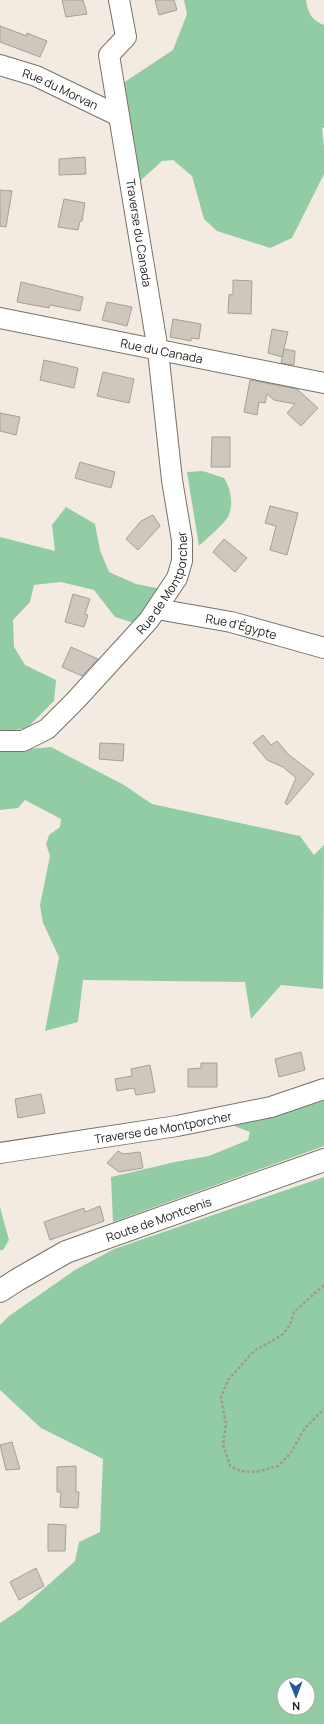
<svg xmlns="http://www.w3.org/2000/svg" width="324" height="1724" font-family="Manrope,sans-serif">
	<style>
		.green { fill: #92cca5; fill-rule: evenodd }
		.building { fill: #cec7bd; stroke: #a59f95 }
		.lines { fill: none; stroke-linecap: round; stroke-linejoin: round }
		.minor-casing { stroke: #787168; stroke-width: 22 }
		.major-casing { stroke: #787168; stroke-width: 24 }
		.path { stroke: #a09a94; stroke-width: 2.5; stroke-dasharray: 3 2; stroke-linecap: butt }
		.minor { stroke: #fff; stroke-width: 20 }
		.major { stroke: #fff; stroke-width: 22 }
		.labels { text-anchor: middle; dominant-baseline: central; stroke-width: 3.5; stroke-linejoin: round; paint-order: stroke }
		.street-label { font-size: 12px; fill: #262320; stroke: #fff }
	</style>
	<rect width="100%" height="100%" fill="#f3ebe2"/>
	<g class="green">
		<path d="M 184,0 L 306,0 C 308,13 311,20 324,25 L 324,127 L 322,129 L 324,147 L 324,174 L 292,238 L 270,248 L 217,231 L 204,219 L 192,176 L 173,160 L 162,161 L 138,183 L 120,85 L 173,50 L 187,14 Z"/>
		<path d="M 203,471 L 224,478 C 231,489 234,505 228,517 C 224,524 205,540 199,546 L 187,472 Z"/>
		<path d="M 66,507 L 95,524 L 100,550 L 109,572 L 136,584 L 162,589 L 137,624 L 115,617 L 94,590 L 61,582 L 34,585 L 30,602 L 13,620 L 14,647 L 25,665 L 56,680 L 54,701 L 26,729 L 0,731 L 0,537 L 55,551 L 52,525 Z"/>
		<path d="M 51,747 L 124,785 L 152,804 L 300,836 L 314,855 L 324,845 L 323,989 L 281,985 L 251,1019 L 245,982 L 83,980 L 78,1022 L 45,1031 L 59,957 L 43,923 L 40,905 L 50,856 L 46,844 L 49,835 L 60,827 L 61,819 L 25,800 L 18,808 L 0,810 L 0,748 L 18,750 Z"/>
		<path d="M 324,1100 L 324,1146 L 113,1222 L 111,1177 L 175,1162 L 209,1156 L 248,1140 L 250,1132 L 229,1124 Z"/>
		<path d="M 324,1177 L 324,1724 L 0,1724 L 0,1623 L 21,1609 L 75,1561 L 79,1542 L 100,1532 L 103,1459 L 41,1428 L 0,1390 L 0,1325 L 9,1316 L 75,1270 L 114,1249 ZM 284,1684 L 308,1684 L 308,1708 L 284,1708 Z"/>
		<path d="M 0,1207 L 9,1240 L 3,1250 L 0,1250 Z"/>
	</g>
	<g class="building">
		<path d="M 62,0 L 83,0 L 87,14 L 66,17 Z"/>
		<path d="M 155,0 L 174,0 L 177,10 L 159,15 Z"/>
		<path d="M 0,26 L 27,36 L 27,33 L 47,41 L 40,57 L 0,42 Z"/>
		<path d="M 85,157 L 86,174 L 59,175 L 59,159 Z"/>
		<path d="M 0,190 L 12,191 L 6,227 L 0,226 Z"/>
		<path d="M 64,199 L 85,203 L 82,221 L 80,221 L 78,230 L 58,227 Z"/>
		<path d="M 233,280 L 252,281 L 251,314 L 228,313 L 229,295 L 233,294 Z"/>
		<path d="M 21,282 L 83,297 L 80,311 L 50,305 L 49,308 L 17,302 Z"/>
		<path d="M 107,302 L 132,307 L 127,326 L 102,320 Z"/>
		<path d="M 173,319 L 201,324 L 199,339 L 191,338 L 191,341 L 170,337 Z"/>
		<path d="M 272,329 L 288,332 L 282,357 L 268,353 Z"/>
		<path d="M 284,349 L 295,351 L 294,365 L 281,363 Z"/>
		<path d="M 44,360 L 78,368 L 74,388 L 40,380 Z"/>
		<path d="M 103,372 L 134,379 L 129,403 L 97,396 Z"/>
		<path d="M 250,380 L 297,389 L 318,408 L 301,426 L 287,413 L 295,404 L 274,400 L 267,394 L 265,403 L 259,402 L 257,415 L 244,412 Z"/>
		<path d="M 0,413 L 20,417 L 16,435 L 0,431 Z"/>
		<path d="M 212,437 L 230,437 L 230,467 L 211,467 Z"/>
		<path d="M 80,462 L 115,472 L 111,488 L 75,478 Z"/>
		<path d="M 270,506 L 298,513 L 287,555 L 270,550 L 276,526 L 265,523 Z"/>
		<path d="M 153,515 L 160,526 L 138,550 L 126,539 L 141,521 Z"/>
		<path d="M 224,539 L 247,558 L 235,572 L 213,552 Z"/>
		<path d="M 73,594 L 90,599 L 85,614 L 88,615 L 84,627 L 65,622 Z"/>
		<path d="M 71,647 L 98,659 L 82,676 L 62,667 Z"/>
		<path d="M 263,735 L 271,745 L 277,741 L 289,755 L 314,774 L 287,805 L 285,803 L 296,778 L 283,767 L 267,760 L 253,743 Z"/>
		<path d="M 100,743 L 124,744 L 123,761 L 99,759 Z"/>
		<path d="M 301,1052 L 305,1070 L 279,1077 L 275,1059 Z"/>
		<path d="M 201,1063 L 217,1063 L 217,1087 L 188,1087 L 188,1069 L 201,1068 Z"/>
		<path d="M 150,1065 L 155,1092 L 136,1095 L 134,1088 L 117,1091 L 115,1079 L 132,1076 L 131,1069 Z"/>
		<path d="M 41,1094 L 45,1113 L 18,1118 L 15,1099 Z"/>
		<path d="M 118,1151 L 123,1154 L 140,1152 L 143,1168 L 119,1172 L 107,1163 Z"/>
		<path d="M 100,1206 L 104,1221 L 50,1240 L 44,1222 L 84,1208 L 85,1212 Z"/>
		<path d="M 12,1442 L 20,1469 L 6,1470 L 0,1445 Z"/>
		<path d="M 76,1466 L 76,1492 L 79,1492 L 78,1508 L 60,1507 L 61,1492 L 57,1492 L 57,1467 Z"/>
		<path d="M 48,1524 L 66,1525 L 65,1551 L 48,1551 Z"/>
		<path d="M 36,1568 L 44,1586 L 19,1600 L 10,1582 Z"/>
	</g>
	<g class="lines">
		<defs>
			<g id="minor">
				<path id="s1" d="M 0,65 L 36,76 L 119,116"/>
				<path id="s2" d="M 0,318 L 324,383"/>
				<path id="s3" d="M 157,609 L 231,622 L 324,648"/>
				<path id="s4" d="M 0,741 L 23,741 L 47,729 L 75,701 L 149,620 L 177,578 L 182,561 L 182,540 L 172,480 L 158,351 L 109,55 L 126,37 L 119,0"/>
				<path id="s5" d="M 0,1153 L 177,1126 L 271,1107 L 324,1089"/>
			</g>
			<g id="major">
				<path id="s6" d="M 0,1291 L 17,1280 L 66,1252 L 324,1160"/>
			</g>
		</defs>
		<use href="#minor" class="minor-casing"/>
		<use href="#major" class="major-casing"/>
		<path class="path" d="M 324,1285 L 294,1312 L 290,1325 L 282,1335 L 254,1351 L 228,1380 L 221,1397 L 226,1424 L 223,1444 L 230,1466 L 241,1471 L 256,1472 L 278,1466 L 290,1454 L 305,1428 L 324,1409"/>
		<use href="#minor" class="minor"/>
		<use href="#major" class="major"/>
	</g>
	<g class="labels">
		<g class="street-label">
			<text stroke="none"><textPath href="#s1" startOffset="65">Rue du Morvan</textPath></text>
			<text transform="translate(139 233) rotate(81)">Traverse du Canada</text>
			<text stroke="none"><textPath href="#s2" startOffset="165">Rue du Canada</textPath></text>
			<text stroke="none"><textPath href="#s4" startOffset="240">Rue de Montporcher</textPath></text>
			<text stroke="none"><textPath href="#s3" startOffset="86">Rue d'Égypte</textPath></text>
			<text stroke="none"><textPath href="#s5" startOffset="165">Traverse de Montporcher</textPath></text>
			<text stroke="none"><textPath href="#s6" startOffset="175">Route de Montcenis</textPath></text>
		</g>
	</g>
	<g transform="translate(296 1696) rotate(179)"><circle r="19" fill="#ffffff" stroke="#a8a7a6"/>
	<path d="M0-3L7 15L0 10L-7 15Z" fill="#245d95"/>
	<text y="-6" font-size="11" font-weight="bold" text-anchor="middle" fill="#262320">N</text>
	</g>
</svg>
